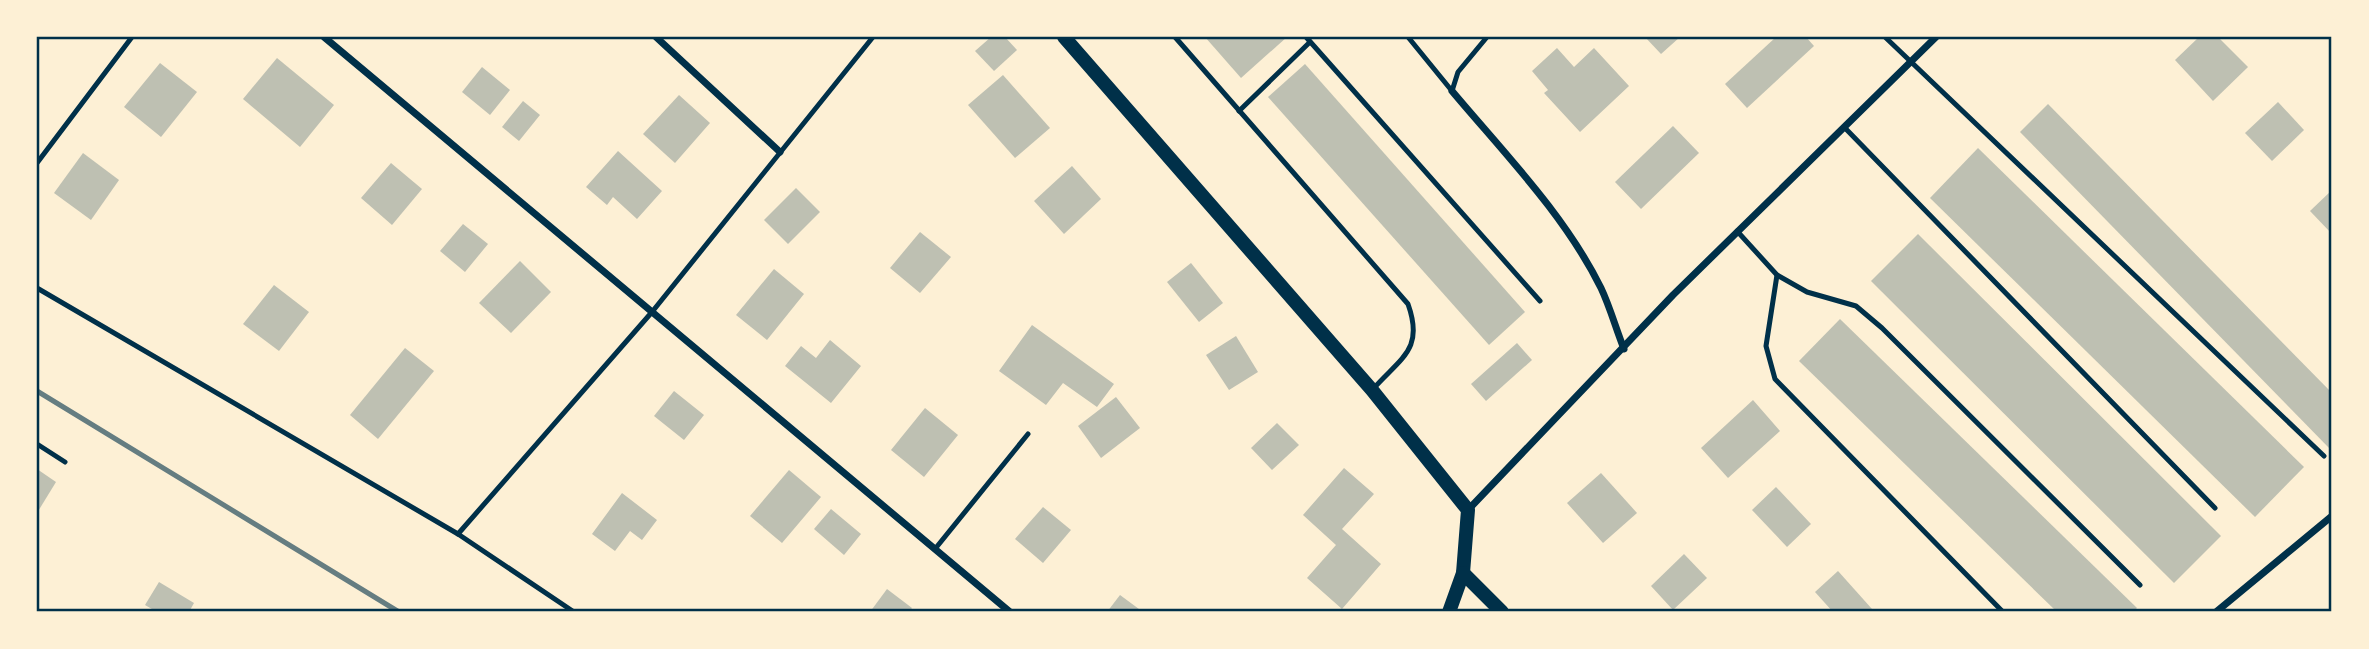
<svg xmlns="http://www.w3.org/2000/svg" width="2369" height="649" font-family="Overpass,sans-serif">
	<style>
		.building { fill: #bec0b2 }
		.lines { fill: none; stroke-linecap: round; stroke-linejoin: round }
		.service { stroke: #003049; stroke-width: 5 }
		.minor { stroke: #003049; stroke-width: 7 }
		.secondary { stroke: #003049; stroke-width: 14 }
		.rail { stroke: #657d81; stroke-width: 5 }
		.neatline { fill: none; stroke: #003049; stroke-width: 2.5 }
	</style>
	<rect width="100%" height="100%" fill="#fdf0d5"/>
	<g class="building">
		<path d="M 991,37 L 1005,37 L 1017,50 L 994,71 L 975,51 Z"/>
		<path d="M 1205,37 L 1287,37 L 1241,78 Z"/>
		<path d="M 1645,37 L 1680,37 L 1661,54 Z"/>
		<path d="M 1776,37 L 1806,37 L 1814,46 L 1747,108 L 1725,84 Z"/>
		<path d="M 2199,37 L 2218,37 L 2248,67 L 2213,101 L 2175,60 Z"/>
		<path d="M 1557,48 L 1574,67 L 1594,48 L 1629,86 L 1580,132 L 1544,93 L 1548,90 L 1532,71 Z"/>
		<path d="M 277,58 L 334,105 L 300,147 L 243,99 Z"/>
		<path d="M 160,63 L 197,92 L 161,137 L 124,107 Z"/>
		<path d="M 1305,64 L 1525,312 L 1489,345 L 1268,97 Z"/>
		<path d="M 482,67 L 510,90 L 490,115 L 462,92 Z"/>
		<path d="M 1003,75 L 1050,128 L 1015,158 L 968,105 Z"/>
		<path d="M 679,95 L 710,123 L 675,163 L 643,134 Z"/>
		<path d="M 523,101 L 540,115 L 519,141 L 502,127 Z"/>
		<path d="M 2278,102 L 2304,130 L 2272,161 L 2245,133 Z"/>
		<path d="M 2048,104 L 2332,393 L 2330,449 L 2020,132 Z"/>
		<path d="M 1673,126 L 1699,153 L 1641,209 L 1615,182 Z"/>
		<path d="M 1978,148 L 2304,467 L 2255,517 L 1930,198 Z"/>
		<path d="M 618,151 L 662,191 L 637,219 L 613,197 L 607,205 L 586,187 Z"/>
		<path d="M 83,153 L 119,180 L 91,220 L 54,193 Z"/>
		<path d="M 391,163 L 422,189 L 392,225 L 361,198 Z"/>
		<path d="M 1072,166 L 1101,199 L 1064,234 L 1034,201 Z"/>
		<path d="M 796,188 L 820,212 L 788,244 L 764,220 Z"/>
		<path d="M 2332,190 L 2332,234 L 2310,211 Z"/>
		<path d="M 463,224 L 488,244 L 465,272 L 440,251 Z"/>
		<path d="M 920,232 L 951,257 L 920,293 L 890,268 Z"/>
		<path d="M 1918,234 L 2221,536 L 2174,583 L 1871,281 Z"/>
		<path d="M 520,261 L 551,292 L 511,333 L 479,303 Z"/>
		<path d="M 1191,263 L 1223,303 L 1199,322 L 1167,282 Z"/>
		<path d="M 774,269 L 804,294 L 767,340 L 736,315 Z"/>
		<path d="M 274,285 L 309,312 L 279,351 L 243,324 Z"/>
		<path d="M 1840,319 L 2137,608 L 2133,612 L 2057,612 L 1799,361 Z"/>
		<path d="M 1032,325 L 1114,384 L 1097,407 L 1063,383 L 1046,405 L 999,371 Z"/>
		<path d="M 1236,336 L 1258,372 L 1229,390 L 1206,355 Z"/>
		<path d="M 830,340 L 861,366 L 831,403 L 785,366 L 801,346 L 816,358 Z"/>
		<path d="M 1517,343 L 1532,360 L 1486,401 L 1471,384 Z"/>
		<path d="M 405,348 L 434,371 L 378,439 L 350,415 Z"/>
		<path d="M 674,391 L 704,415 L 684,440 L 654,416 Z"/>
		<path d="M 1116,397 L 1140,428 L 1101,458 L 1078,426 Z"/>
		<path d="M 1753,400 L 1780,431 L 1728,478 L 1701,448 Z"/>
		<path d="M 925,408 L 958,435 L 924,477 L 891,450 Z"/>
		<path d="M 1277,423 L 1299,445 L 1272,470 L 1251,448 Z"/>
		<path d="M 1344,468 L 1374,494 L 1342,529 L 1381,564 L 1342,609 L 1307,578 L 1336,545 L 1303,515 Z"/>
		<path d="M 37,469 L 56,482 L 37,513 Z"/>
		<path d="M 789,470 L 821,497 L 782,543 L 750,516 Z"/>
		<path d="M 1601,473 L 1637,513 L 1603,543 L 1567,503 Z"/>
		<path d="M 1776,487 L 1811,524 L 1787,547 L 1752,510 Z"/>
		<path d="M 622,493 L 657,520 L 642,540 L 630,531 L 615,551 L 592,534 Z"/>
		<path d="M 1043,507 L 1071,530 L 1043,563 L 1015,539 Z"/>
		<path d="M 831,509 L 861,534 L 844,555 L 814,529 Z"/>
		<path d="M 1684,554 L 1707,578 L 1673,610 L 1651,586 Z"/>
		<path d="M 1838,571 L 1872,609 L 1868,612 L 1833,612 L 1815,592 Z"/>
		<path d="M 159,582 L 194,603 L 189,612 L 157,612 L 145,605 Z"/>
		<path d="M 887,589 L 912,608 L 909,612 L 870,612 Z"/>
		<path d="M 1120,595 L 1143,612 L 1107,612 Z"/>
	</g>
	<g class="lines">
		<g class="service">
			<path d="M 1175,37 L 1408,304 C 1424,349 1402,357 1374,388"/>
			<path d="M 1306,37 L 1540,301"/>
			<path d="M 1408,37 L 1452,91"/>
			<path d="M 1885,37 L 2324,456"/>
			<path d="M 1452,91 L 1458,72 L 1487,37"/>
			<path d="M 1239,111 L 1310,42"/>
			<path d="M 1845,128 L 2215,508"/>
			<path d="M 37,163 L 132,37"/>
			<path d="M 1737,231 L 1777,275 L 1807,292 L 1856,306 L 1882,328 L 2140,585"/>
			<path d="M 1777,275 L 1766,346 L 1775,379 L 2003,612"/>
			<path d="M 37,288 L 458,534 L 574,612"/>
			<path d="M 37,444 L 65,462"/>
			<path d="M 458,534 L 652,312 L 873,37"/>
			<path d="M 935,549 L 1028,434"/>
		</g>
		<g class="minor">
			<path d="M 324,37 L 1010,612"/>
			<path d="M 656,37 L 780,152"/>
			<path d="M 1452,91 C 1504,153 1565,215 1601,288 C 1610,307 1616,329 1624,349"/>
			<path d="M 1468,510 L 1673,295 L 1936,37"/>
			<path d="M 2216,612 L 2332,516"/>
		</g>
		<g class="secondary">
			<path d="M 1064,37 L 1372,390 L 1468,510 L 1463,573 L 1449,612"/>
			<path d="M 1463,573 L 1502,612"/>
		</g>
		<path class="rail" d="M 37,391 L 399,612"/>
	</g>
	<rect width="2369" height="649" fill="none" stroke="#fdf0d5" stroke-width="77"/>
	<rect x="38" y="38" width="2292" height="572" class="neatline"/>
</svg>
